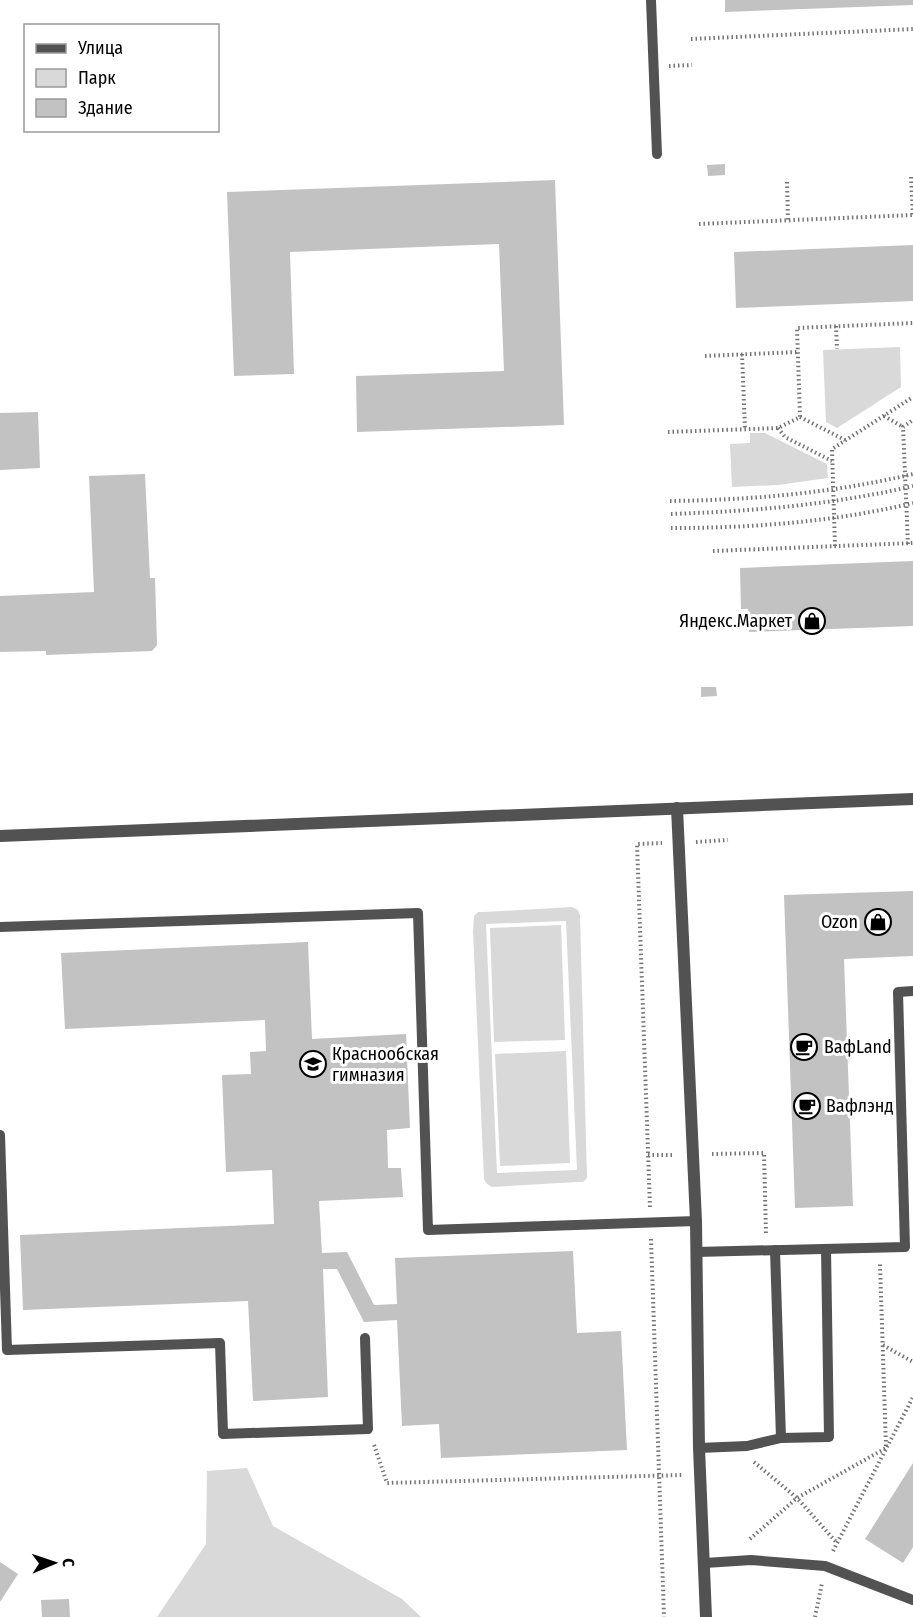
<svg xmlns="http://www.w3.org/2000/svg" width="913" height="1617" font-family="'Fira Sans Condensed',sans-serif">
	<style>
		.green { fill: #d9d9d9; fill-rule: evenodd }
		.building { fill: #c2c2c2 }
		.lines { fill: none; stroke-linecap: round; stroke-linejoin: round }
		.path { stroke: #747474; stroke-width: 4; stroke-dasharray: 1.5 3; stroke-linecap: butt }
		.service { stroke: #525252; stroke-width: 10 }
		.minor { stroke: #525252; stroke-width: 12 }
		.labels { text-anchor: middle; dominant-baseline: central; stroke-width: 6; stroke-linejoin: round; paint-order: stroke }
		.poi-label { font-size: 18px; fill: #000; stroke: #fff; text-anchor: start }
	</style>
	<rect width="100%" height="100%" fill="#fff"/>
	<g class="green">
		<path d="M 900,347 L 901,387 L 837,428 L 826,422 L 823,350 Z"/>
		<path d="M 750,433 L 765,433 L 827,464 L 828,478 L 778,485 L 732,487 L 730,444 L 750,443 Z"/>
		<path d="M 572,907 L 578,910 L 580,915 L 587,1178 L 583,1182 L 577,1182 L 492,1187 L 487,1184 L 484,1179 L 473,931 L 474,916 L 478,912 L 484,912 ZM 566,921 L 577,1170 L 497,1173 L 486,924 Z"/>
		<path d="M 561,925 L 565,1040 L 494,1042 L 490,928 Z"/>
		<path d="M 566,1051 L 570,1163 L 500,1166 L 495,1054 Z"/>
		<path d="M 247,1468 L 273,1526 L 402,1599 L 421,1617 L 157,1617 L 206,1544 L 207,1471 Z"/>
	</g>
	<g class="building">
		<path d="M 725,0 L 913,0 L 913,5 L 725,12 Z"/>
		<path d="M 725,164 L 725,175 L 708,176 L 707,165 Z"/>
		<path d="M 555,180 L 564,425 L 357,432 L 356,376 L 504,371 L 499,244 L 290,252 L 294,374 L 234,376 L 227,192 Z"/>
		<path d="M 913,245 L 913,301 L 736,308 L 734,252 Z"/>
		<path d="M 38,412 L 40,468 L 0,470 L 0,413 Z"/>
		<path d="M 145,474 L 150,578 L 155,578 L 157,645 L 152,651 L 46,655 L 46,651 L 0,652 L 0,596 L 94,592 L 89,476 Z"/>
		<path d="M 913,561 L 913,626 L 749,632 L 748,609 L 741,609 L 740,568 Z"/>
		<path d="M 701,687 L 716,687 L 717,696 L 701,697 Z"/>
		<path d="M 913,891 L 913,956 L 844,959 L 853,1206 L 795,1208 L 784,895 Z"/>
		<path d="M 308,942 L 312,1039 L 406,1034 L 410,1128 L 387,1130 L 388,1168 L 401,1168 L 403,1197 L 319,1201 L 322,1253 L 347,1252 L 374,1305 L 397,1304 L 395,1258 L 573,1251 L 577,1333 L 621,1331 L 627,1450 L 441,1458 L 439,1424 L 402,1426 L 397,1320 L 364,1322 L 337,1269 L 323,1269 L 328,1397 L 253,1401 L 248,1301 L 23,1310 L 20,1235 L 274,1224 L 272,1170 L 226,1172 L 222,1075 L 251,1074 L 250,1052 L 266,1051 L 265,1020 L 65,1029 L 61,953 Z"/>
		<path d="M 913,1463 L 913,1547 L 903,1563 L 865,1539 Z"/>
		<path d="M 0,1562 L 18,1574 L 0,1602 Z"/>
		<path d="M 69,1599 L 70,1617 L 42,1617 L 41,1600 Z"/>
	</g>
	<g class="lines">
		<g class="path">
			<path d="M 691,39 L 913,29"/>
			<path d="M 669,66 L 692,65"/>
			<path d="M 911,177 L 913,215"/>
			<path d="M 787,182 L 788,220"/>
			<path d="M 699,224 L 913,215"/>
			<path d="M 836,326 L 837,349"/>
			<path d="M 742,354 L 745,429"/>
			<path d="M 705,356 L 798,352"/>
			<path d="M 884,416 L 903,427"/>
			<path d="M 800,417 L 845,440"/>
			<path d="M 778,428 L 785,437 L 832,461"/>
			<path d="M 668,432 L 778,428 L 800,417 L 797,328 L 913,323"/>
			<path d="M 670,501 C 752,500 833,493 913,474"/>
			<path d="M 671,514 C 754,511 832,505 913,486"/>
			<path d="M 671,528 C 752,528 834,522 913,503"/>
			<path d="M 908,544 L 903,427 L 913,420"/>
			<path d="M 835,546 L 832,449 L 913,397"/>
			<path d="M 713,551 L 913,543"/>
			<path d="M 696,842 L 728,840"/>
			<path d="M 712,1154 L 764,1153 L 766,1235"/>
			<path d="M 648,1155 L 674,1155"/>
			<path d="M 650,1207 L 637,844 L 662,843"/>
			<path d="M 651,1239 L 664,1617"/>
			<path d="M 883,1345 L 913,1362"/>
			<path d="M 374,1445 L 387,1483 L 682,1475"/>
			<path d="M 754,1462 L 797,1498 L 837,1543"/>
			<path d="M 750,1539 L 797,1498 L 886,1448 L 880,1264"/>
			<path d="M 833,1551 L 913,1397"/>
			<path d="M 815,1617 L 822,1583"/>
		</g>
		<g class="service">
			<path d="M 651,0 L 657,154"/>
			<path d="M 0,927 L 418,913 L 428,1230 L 696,1221"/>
			<path d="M 0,1135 L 7,1350 L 220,1343 L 223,1434 L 368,1429 L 365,1338"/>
			<path d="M 775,1250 L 781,1438"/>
			<path d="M 696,1252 L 905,1247 L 898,992 L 913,991"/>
			<path d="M 699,1448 L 747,1446 L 781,1438 L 829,1437 L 826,1249"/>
			<path d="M 705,1563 L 751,1560 L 825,1566 L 913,1600"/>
		</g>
		<g class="minor">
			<path d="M 677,808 L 696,1221 L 699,1448 L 706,1617"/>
			<path d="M 0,836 L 913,799"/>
		</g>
	</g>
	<defs>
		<symbol id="shop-ring" viewBox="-11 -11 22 22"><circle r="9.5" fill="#fff" stroke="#000" stroke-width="1.5"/><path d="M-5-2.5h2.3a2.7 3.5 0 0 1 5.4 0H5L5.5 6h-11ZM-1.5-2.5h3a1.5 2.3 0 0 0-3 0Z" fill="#000"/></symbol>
		<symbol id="cafe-ring" viewBox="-11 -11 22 22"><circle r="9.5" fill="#fff" stroke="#000" stroke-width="1.5"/><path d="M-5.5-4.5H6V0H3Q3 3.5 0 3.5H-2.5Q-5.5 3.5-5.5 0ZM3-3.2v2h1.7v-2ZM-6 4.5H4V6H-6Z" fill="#000"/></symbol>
		<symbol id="school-ring" viewBox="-11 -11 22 22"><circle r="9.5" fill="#fff" stroke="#000" stroke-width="1.5"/><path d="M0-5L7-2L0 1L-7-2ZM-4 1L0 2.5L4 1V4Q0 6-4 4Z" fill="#000"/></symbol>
	</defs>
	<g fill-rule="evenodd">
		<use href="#shop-ring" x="797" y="606" width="30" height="30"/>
		<use href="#shop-ring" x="863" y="907" width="30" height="30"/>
		<use href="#cafe-ring" x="789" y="1032" width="30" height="30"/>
		<use href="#school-ring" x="298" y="1049" width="30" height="30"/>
		<use href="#cafe-ring" x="792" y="1091" width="30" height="30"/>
	</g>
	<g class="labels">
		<g class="poi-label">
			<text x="792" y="621" text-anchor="end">Яндекс.Маркет</text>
			<text x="858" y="922" text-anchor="end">Ozon</text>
			<text x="824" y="1047">ВафLand</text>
			<text x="332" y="1054">Краснообская<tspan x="332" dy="21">гимназия</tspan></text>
			<text x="826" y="1106">Вафлэнд</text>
		</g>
	</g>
	<rect x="24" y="24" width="195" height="108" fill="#ffffff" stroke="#999999" stroke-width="1.5"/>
	<rect x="36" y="44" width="30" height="9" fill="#525252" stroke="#999999" stroke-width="1.5"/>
	<text x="78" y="54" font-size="18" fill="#000000">Улица</text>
	<rect x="36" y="69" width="30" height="18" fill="#d9d9d9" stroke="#999999" stroke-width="1.5"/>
	<text x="78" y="84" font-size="18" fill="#000000">Парк</text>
	<rect x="36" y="99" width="30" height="18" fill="#c2c2c2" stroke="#999999" stroke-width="1.5"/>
	<text x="78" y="114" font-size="18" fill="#000000">Здание</text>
	<g transform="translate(54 1563) rotate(88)" stroke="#ffffff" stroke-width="4.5" paint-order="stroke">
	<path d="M0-4.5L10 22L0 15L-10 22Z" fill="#000000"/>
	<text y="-9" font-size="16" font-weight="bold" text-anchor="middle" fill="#000000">С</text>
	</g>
</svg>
